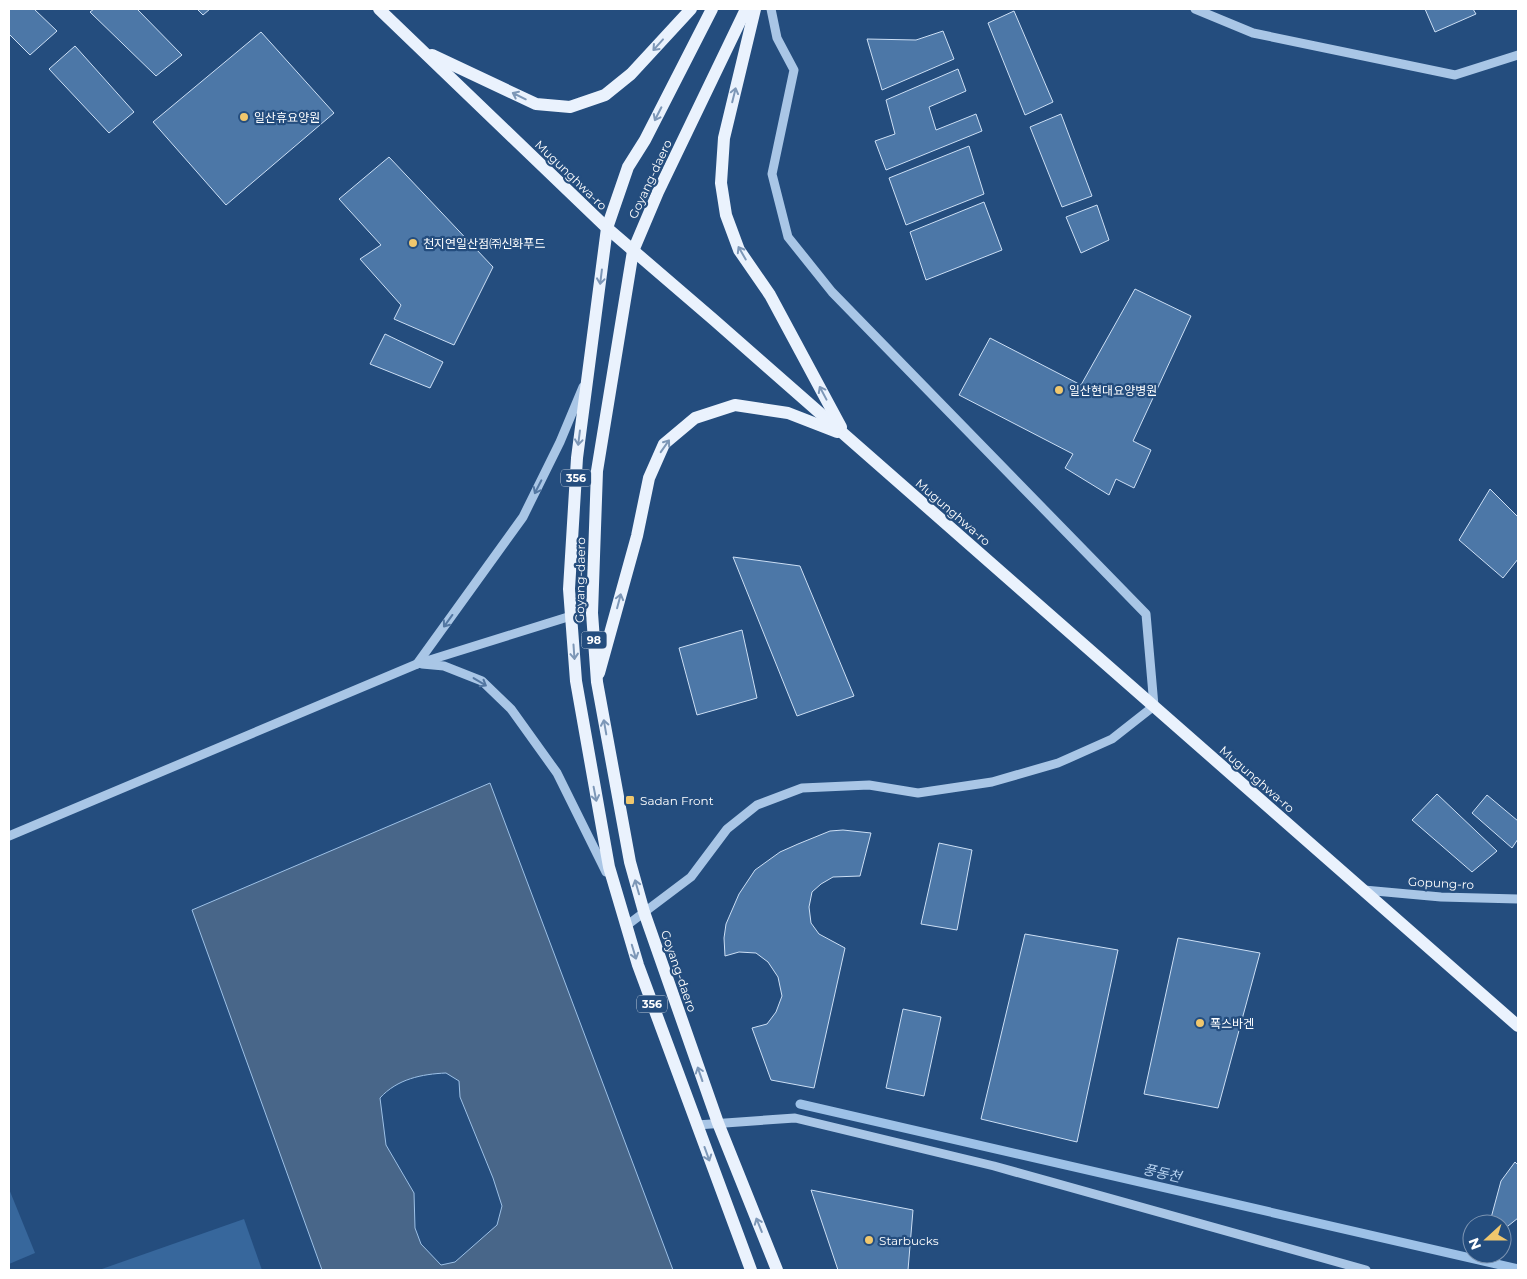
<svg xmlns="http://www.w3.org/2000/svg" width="1527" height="1279" font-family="Montserrat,'Noto Sans KR',sans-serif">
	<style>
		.green { fill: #37679c }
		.water { fill: #486689; stroke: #9dc1e7; fill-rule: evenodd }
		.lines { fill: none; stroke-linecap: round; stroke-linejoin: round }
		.stream { stroke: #9dc1e7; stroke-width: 9 }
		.building { fill: #4c77a7; stroke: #ccdff5 }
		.minor { stroke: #a9c6e6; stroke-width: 9 }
		.major { stroke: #eaf2fd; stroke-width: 12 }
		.oneway { stroke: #7d97b7 }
		.oneway2 { stroke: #5377a2 }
		.poi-dot { fill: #f0c76d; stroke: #244d7e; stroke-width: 2 }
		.labels { text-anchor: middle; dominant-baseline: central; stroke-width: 4.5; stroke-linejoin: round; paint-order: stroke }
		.shield { fill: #244d7e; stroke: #bdcad8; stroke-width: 1 }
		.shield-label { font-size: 11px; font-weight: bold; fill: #fff }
		.poi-label { font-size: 12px; fill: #fff; stroke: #244d7e; text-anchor: start }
		.street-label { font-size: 12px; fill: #fff; stroke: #244d7e }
		.water-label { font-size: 14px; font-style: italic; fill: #b4d0ee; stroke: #244d7e }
	</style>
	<rect width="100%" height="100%" fill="#244d7e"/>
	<g class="green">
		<path d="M 9,1189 L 35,1253 L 9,1264 Z"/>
		<path d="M 244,1219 L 262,1270 L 99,1270 Z"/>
	</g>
	<path class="water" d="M 490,783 L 673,1270 L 322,1270 L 192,910 ZM 446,1073 L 459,1081 L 460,1097 L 493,1178 L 502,1206 L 497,1225 L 455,1262 L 441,1265 L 421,1244 L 415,1228 L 414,1193 L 386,1145 L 380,1098 C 397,1079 422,1074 446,1073 Z"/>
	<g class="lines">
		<path class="stream" d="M 800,1104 L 1518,1269"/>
	</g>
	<g class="building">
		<path d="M 9,9 L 34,9 L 57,31 L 30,55 L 9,34 Z"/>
		<path d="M 94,9 L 137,9 L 182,55 L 156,76 L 90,12 Z"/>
		<path d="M 197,9 L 210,9 L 203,15 Z"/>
		<path d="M 1425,9 L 1473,9 L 1476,14 L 1435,32 Z"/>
		<path d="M 1014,11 L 1053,102 L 1025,115 L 988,23 Z"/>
		<path d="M 943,31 L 954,59 L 882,90 L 867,39 L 916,40 Z"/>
		<path d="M 261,32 L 334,113 L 226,205 L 153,122 Z"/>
		<path d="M 75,46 L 134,112 L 109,133 L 49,69 Z"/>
		<path d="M 958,69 L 966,91 L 929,107 L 936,130 L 976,114 L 982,131 L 886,170 L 875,141 L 895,134 L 886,100 Z"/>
		<path d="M 1061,114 L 1092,196 L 1062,207 L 1030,127 Z"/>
		<path d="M 969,146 L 984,194 L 906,225 L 889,178 Z"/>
		<path d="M 389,157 L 493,267 L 454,345 L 394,319 L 401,305 L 360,259 L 381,245 L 339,199 Z"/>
		<path d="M 984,202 L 1002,250 L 926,280 L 910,232 Z"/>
		<path d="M 1097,205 L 1109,240 L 1081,253 L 1066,217 Z"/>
		<path d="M 1135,289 L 1191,316 L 1133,441 L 1151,450 L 1134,488 L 1116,479 L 1109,495 L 1065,468 L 1073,454 L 959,395 L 990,338 L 1081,385 Z"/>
		<path d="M 385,334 L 443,362 L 430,388 L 370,364 Z"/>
		<path d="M 1490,489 L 1518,517 L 1518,559 L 1503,578 L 1459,540 Z"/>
		<path d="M 733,557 L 800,566 L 854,696 L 797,716 Z"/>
		<path d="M 742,630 L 757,698 L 697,715 L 679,648 Z"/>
		<path d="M 1437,794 L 1497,851 L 1472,872 L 1412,820 Z"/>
		<path d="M 1487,795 L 1518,821 L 1518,839 L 1512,848 L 1472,813 Z"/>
		<path d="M 843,830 L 871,833 L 860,876 L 833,877 L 821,884 L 812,892 L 809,907 L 811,923 L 819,934 L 845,948 L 814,1088 L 771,1080 L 752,1028 L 767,1024 L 776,1012 L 782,996 L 778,977 L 768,962 L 756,953 L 739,952 L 725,956 L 724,938 L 726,924 L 739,894 L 755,870 L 780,852 L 798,844 L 830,831 Z"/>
		<path d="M 939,843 L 972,850 L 957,930 L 921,924 Z"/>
		<path d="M 1025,934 L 1118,950 L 1077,1142 L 981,1119 Z"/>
		<path d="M 1178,938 L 1260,953 L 1218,1108 L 1144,1094 Z"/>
		<path d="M 903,1009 L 941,1017 L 924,1096 L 886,1088 Z"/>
		<path d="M 1515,1162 L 1518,1165 L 1518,1218 L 1503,1230 L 1502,1224 L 1496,1224 L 1491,1218 L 1501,1181 Z"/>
		<path d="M 811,1190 L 913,1210 L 908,1270 L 838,1270 Z"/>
	</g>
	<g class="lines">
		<g class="minor">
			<path d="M 1195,9 L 1253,33 L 1455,75 L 1518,55"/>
			<path d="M 417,664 L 523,517 L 560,442 L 583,387"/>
			<path d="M 422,664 L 444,666 L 482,681 L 511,709 L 557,773 L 606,872"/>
			<path d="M 9,836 L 417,664 L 571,616"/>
			<path d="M 1364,890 L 1441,897 L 1518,899"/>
			<path d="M 626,926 L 691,877 L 727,829 L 757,805 L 802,788 L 869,785 L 918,793 L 992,782 L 1058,763 L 1112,739 L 1154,706 L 1146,614 L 832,292 L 788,237 L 772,174 L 794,70 L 777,38 L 771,9"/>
			<path d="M 697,1125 L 795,1118 L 994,1166 L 1366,1270"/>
		</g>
		<g class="major">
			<path d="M 379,9 L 607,228 L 714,320 L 1518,1026"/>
			<path d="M 712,9 L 645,140 L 628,167 L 607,228 L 577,458 L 569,589 L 576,681 L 609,867 L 638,965 L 751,1270"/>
			<path d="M 746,9 L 658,192 L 633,251 L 597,471 L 592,613 L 597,682 L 630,862 L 644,912 L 718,1123 L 777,1270"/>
			<path d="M 755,9 L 724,138 L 721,183 L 726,215 L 739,250 L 770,295 L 841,427"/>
			<path d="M 432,55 L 536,104 L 570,107 L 605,95 L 631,74 L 691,9"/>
			<path d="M 599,673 L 637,536 L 649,478 L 664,444 L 695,418 L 735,405 L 788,413 L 837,432"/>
		</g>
	</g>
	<defs><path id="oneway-shaft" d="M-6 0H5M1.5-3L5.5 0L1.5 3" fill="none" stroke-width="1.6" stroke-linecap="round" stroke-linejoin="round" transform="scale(1.25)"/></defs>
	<g class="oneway">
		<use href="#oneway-shaft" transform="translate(658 45) rotate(132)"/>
		<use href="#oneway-shaft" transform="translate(734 95) rotate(-76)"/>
		<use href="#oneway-shaft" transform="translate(519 96) rotate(-154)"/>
		<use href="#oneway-shaft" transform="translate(658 114) rotate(117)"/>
		<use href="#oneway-shaft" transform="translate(742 253) rotate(-120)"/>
		<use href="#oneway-shaft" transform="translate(601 277) rotate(97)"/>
		<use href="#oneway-shaft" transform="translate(823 393) rotate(-118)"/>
		<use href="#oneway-shaft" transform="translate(579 438) rotate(97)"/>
		<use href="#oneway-shaft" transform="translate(665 446) rotate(-55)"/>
		<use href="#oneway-shaft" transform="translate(619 601) rotate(-75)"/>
		<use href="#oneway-shaft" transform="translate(574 652) rotate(86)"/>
		<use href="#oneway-shaft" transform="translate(605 727) rotate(-100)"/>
		<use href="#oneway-shaft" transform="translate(595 794) rotate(79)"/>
		<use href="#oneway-shaft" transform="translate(637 887) rotate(-106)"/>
		<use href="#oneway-shaft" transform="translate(634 952) rotate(73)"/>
		<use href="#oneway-shaft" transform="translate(700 1074) rotate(-109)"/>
		<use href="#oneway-shaft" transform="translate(707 1154) rotate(70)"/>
		<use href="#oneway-shaft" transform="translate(759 1225) rotate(-112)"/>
	</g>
	<g class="oneway2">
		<use href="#oneway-shaft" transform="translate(538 487) rotate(117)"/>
		<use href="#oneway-shaft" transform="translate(448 621) rotate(126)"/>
		<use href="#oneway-shaft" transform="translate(480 682) rotate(31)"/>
	</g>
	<g class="poi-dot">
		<circle cx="244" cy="117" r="5"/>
		<circle cx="413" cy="243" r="5"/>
		<circle cx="1059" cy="390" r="5"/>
		<rect x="625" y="795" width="10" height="10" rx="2.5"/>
		<circle cx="1200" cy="1023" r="5"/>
		<circle cx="869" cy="1240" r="5"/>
	</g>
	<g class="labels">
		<g class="shield">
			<rect x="561" y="469.5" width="30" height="17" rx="4"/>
			<rect x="581.5" y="631.5" width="25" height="17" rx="4"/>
			<rect x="637" y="995.5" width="30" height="17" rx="4"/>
		</g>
		<g class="shield-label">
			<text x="576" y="478">356</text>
			<text x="594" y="640">98</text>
			<text x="652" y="1004">356</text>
		</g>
		<g class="poi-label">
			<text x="254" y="117">일산휴요양원</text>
			<text x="423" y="243">천지연일산점㈜신화푸드</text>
			<text x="1069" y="390">일산현대요양병원</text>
			<text x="640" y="800">Sadan Front</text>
			<text x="1210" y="1023">폭스바겐</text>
			<text x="879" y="1240">Starbucks</text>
		</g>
		<g class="street-label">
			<text transform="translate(571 175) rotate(44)">Mugunghwa-ro</text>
			<text transform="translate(650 179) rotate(-65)">Goyang-daero</text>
			<text transform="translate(953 512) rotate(41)">Mugunghwa-ro</text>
			<text transform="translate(580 580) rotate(-89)">Goyang-daero</text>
			<text transform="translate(1257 779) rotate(41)">Mugunghwa-ro</text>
			<text transform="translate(1441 883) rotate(3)">Gopung-ro</text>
			<text transform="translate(679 971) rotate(71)">Goyang-daero</text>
		</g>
		<g class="water-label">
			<text transform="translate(1162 1173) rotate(13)">풍동천</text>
		</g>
	</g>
	<rect width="1527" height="1279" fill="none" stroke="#ffffff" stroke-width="20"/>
	<g transform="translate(1487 1239) rotate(249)"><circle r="24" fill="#244d7e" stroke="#7c94b2"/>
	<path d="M0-4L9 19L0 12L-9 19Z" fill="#f0c76d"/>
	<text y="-8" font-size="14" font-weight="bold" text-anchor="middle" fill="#ffffff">N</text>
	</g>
</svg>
